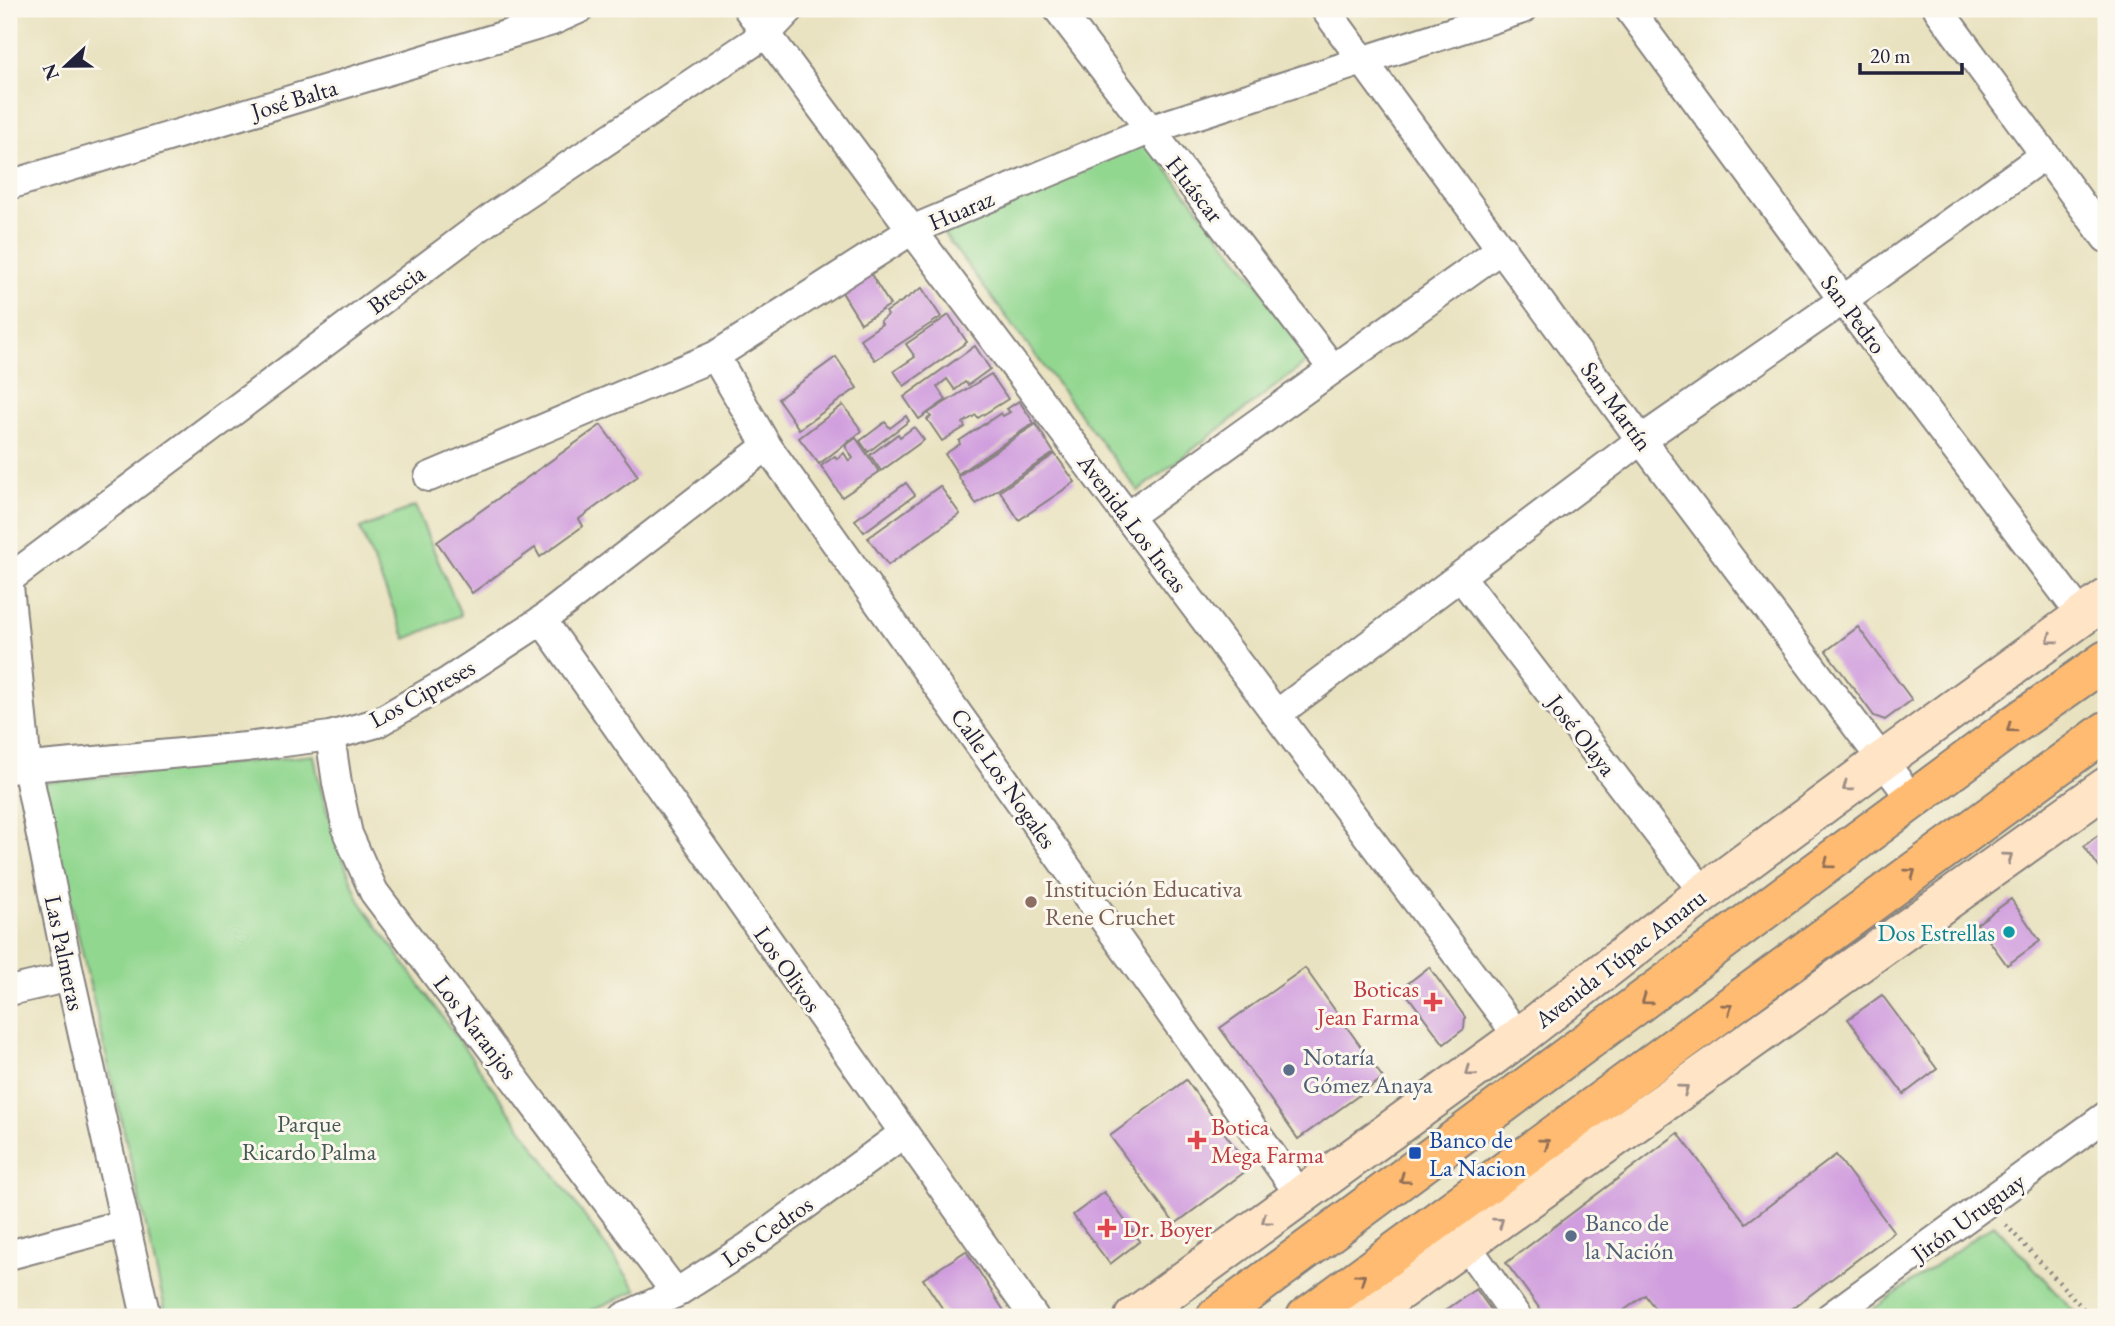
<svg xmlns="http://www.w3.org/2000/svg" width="2115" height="1326" font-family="'EB Garamond',serif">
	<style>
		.green { fill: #92d790; stroke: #5a7c66; stroke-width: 2 }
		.building { fill: #d09dde }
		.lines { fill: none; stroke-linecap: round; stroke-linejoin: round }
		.street-casing { stroke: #86827e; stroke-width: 32 }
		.secondary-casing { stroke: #86827e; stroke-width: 42 }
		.highway-casing { stroke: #86827e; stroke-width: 42 }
		.path { stroke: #86827e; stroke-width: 4.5; stroke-dasharray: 2 5; stroke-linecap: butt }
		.street { stroke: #fff; stroke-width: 28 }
		.secondary { stroke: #ffe4c6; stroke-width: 38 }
		.highway { stroke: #ffbb71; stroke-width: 38 }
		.oneway { stroke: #9c8d87 }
		.oneway2 { stroke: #906e56 }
		.education-dot { fill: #8d6e63; stroke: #fbf7ec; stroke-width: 2.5 }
		.culture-dot { fill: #0f9aa8; stroke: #fbf7ec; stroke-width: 2.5 }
		.health-dot { fill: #e0444e; stroke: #fbf7ec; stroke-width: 2.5 }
		.service-dot { fill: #5c6f8a; stroke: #fbf7ec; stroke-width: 2.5 }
		.transit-dot { fill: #1a4fb4; stroke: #fbf7ec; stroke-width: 2.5 }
		.labels { text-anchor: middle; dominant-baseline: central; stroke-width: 6; stroke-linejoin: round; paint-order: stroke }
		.street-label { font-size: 24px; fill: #22223b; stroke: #fbf7ec }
		.education-label { font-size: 24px; fill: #785e54; stroke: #fbf7ec; text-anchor: start }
		.culture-label { font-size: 24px; fill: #0d838f; stroke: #fbf7ec; text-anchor: end }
		.health-label { font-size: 24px; fill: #be3a42; stroke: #fbf7ec; text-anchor: start }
		.service-label { font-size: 24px; fill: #4e5e75; stroke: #fbf7ec; text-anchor: start }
		.park-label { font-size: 24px; fill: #445854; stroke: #fbf7ec }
		.transit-label { font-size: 24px; fill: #164399; stroke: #fbf7ec; text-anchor: start }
	</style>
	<rect width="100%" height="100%" fill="#fbf7ec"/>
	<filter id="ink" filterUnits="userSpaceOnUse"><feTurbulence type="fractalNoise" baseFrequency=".0143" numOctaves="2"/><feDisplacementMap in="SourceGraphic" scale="14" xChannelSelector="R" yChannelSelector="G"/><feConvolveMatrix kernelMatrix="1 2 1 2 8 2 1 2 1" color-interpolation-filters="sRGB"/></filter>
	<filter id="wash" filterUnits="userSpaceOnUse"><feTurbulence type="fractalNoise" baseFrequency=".00686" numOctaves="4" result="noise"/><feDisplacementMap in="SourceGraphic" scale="28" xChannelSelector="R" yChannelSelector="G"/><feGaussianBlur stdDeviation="1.57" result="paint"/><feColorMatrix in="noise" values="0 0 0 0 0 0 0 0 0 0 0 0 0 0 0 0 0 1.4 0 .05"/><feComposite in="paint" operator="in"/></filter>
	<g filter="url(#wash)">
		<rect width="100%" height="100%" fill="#e9e2c0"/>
		<g class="green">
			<path d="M 1142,137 L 1315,356 L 1138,491 L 937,225 Z"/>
			<path d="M 415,506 L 461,615 L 406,639 L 360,529 Z"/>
			<path d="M 314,755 C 322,806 340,852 359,900 L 637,1290 L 577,1317 L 167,1317 L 43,783 Z"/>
			<path d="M 1994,1224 L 2079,1317 L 1862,1317 Z"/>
		</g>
		<g id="blocks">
			<g class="building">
				<path d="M 869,271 L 890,305 L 861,323 L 840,289 Z"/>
				<path d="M 922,288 L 941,317 L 875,360 L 860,339 L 882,324 L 880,321 L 888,315 L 886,312 Z"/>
				<path d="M 949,315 L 967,342 L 904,386 L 894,371 L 915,357 L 906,344 Z"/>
				<path d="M 975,346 L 990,369 L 968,385 L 965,382 L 955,390 L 947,379 L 937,387 L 946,400 L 919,419 L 904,397 Z"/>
				<path d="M 836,357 L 857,388 L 799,429 L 778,399 Z"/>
				<path d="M 991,374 L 1008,399 L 978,418 L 976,415 L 963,423 L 965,427 L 942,441 L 927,419 L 931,417 L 928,413 Z"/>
				<path d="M 1019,401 L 1034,423 L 958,474 L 945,454 L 960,444 L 959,441 L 1001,413 L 1003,416 L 1010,412 L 1007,409 Z"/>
				<path d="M 843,405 L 862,431 L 819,464 L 799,438 Z"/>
				<path d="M 906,416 L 909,421 L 868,452 L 860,441 L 885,422 L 890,428 Z"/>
				<path d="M 1036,424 L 1054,453 L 976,504 L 958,476 Z"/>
				<path d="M 601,425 L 638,476 L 579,519 L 583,526 L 540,557 L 535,548 L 472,593 L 437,542 Z"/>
				<path d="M 914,427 L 924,440 L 881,471 L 870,455 L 898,434 L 900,437 Z"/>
				<path d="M 856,438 L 879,472 L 842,497 L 821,466 L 835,456 L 837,459 L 844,453 L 849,461 L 853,458 L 845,446 Z"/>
				<path d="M 1055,454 L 1075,482 L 1019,520 L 1000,491 Z"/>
				<path d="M 906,483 L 915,495 L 864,532 L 855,520 Z"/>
				<path d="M 940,486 L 960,514 L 888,565 L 868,538 Z"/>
				<path d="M 1858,627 L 1912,700 L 1885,720 L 1874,716 L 1826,651 Z"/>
				<path d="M 2106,829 L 2106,877 L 2084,846 Z"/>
				<path d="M 2011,899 L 2040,941 L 2007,965 L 1977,924 Z"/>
				<path d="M 1429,967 L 1465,1017 L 1464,1029 L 1444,1044 L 1402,988 Z"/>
				<path d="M 1305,968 L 1383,1078 L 1298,1139 L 1220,1028 Z"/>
				<path d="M 1882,995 L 1937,1069 L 1904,1094 L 1848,1019 Z"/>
				<path d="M 1186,1080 L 1250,1168 L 1175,1224 L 1110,1136 Z"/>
				<path d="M 1678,1133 L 1746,1223 L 1836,1155 L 1894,1232 L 1781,1317 L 1661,1317 L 1645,1295 L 1615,1317 L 1546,1317 L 1506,1263 Z"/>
				<path d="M 1104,1192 L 1140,1241 L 1110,1264 L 1073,1215 Z"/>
				<path d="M 966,1251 L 1008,1317 L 948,1317 L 923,1279 Z"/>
				<path d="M 1476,1289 L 1496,1317 L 1436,1317 L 1443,1312 Z"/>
			</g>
		</g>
	</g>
	<g filter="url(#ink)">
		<use href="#blocks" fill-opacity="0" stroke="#86827e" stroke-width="2"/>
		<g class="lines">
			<defs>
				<g id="street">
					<path d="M 748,9 L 912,230 L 1519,1037"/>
					<path d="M 1058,9 L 1333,369"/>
					<path d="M 1325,9 L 1641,440 L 1913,801"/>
					<path d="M 1629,9 L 1843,300 L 2082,616"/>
					<path d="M 1938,9 L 2106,238"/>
					<path d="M 9,185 L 552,21 L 579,9"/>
					<path d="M 715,356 L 767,446 L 1300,1195"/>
					<path d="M 429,477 L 715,356 L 912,230 L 1149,130 L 1523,9"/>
					<path d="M 1128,516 L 1502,248"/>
					<path d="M 1461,577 L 1704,893"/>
					<path d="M 9,579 L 494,216 L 767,33 L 790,9"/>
					<path d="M 9,586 L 27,767 L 70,977 L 146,1317"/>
					<path d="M 542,620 L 1034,1317"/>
					<path d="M 1277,714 L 1641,440 L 1843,300 L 2044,155"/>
					<path d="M 330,736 L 337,783 L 348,834 L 374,892 L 676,1293"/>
					<path d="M 9,769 L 246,747 L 330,736 L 377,723 L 449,681 L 542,620 L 767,446"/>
					<path d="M 9,991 L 70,977"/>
					<path d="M 1466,1245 L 1517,1317"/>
					<path d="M 9,1255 L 124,1224"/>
					<path d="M 624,1317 L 676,1293 L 748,1247 L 904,1133"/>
					<path d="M 1830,1317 L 2106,1116"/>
				</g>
				<g id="secondary">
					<path d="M 1134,1317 L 1519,1037 L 1704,893 L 1882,761 L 2106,599"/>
					<path d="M 1363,1317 L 2106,787"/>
				</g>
				<g id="highway">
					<path d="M 1216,1317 L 2015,724 L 2106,660"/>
					<path d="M 1306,1317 L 2106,731"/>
				</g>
			</defs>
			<use href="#street" class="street-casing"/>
			<use href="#secondary" class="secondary-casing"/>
			<use href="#highway" class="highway-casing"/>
			<path class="path" d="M 2006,1225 L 2091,1317"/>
			<use href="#street" class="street"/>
			<use href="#secondary" class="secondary"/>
			<use href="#highway" class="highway"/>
		</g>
		<defs><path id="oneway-chevron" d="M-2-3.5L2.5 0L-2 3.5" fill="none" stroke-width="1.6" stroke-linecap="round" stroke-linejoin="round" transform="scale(1.75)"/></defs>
		<g class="oneway">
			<use href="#oneway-chevron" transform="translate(2051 639) rotate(144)"/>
			<use href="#oneway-chevron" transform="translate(1847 787) rotate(143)"/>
			<use href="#oneway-chevron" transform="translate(2008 857) rotate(-36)"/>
			<use href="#oneway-chevron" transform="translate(1470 1072) rotate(144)"/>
			<use href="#oneway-chevron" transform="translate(1684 1089) rotate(-36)"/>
			<use href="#oneway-chevron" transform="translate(1266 1220) rotate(144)"/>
			<use href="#oneway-chevron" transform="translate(1499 1222) rotate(-36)"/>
		</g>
		<g class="oneway2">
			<use href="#oneway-chevron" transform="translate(2011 728) rotate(144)"/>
			<use href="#oneway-chevron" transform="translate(1828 864) rotate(143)"/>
			<use href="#oneway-chevron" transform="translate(1911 873) rotate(-36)"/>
			<use href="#oneway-chevron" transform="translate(1646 1000) rotate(144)"/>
			<use href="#oneway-chevron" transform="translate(1728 1008) rotate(-36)"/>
			<use href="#oneway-chevron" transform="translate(1545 1143) rotate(-36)"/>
			<use href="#oneway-chevron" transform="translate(1404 1179) rotate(144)"/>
			<use href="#oneway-chevron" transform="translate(1361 1278) rotate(-35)"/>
		</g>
	</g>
	<circle class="education-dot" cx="1031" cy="902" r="7"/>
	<circle class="culture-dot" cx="2009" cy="932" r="7"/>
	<g class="health-dot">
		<path d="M1429.5 991.5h7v7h7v7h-7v7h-7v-7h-7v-7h7z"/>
		<path d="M1193.5 1129.5h7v7h7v7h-7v7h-7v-7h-7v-7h7z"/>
		<path d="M1103.5 1217.5h7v7h7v7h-7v7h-7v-7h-7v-7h7z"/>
	</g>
	<g class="service-dot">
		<circle cx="1289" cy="1070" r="7"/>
		<circle cx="1571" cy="1236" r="7"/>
	</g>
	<rect class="transit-dot" x="1408" y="1146" width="14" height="14" rx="3.5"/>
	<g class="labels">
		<g class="street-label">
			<text transform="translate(294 99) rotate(-17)">José Balta</text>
			<text transform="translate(1195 189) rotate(52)">Huáscar</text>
			<text transform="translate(961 210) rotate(-23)">Huaraz</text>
			<text transform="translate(396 289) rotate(-37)">Brescia</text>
			<text transform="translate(1854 314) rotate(53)">San Pedro</text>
			<text transform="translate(1617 406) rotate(54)">San Martín</text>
			<text transform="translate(1133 523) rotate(53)">Avenida Los Incas</text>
			<text transform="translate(422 693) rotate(-29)">Los Cipreses</text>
			<text transform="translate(1582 735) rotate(52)">José Olaya</text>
			<text transform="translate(1004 778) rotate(55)">Calle Los Nogales</text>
			<text transform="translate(65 953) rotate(78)">Las Palmeras</text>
			<text transform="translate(1620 958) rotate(-38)">Avenida Túpac Amaru</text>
			<text transform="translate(788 969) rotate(55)">Los Olivos</text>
			<text transform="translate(476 1027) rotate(53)">Los Naranjos</text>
			<text transform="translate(1968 1217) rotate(-36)">Jirón Uruguay</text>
			<text transform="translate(767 1231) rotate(-35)">Los Cedros</text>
		</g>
		<g class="education-label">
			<text x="1045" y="888">Institución Educativa<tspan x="1045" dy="28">Rene Cruchet</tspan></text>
		</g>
		<g class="culture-label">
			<text x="1995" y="932">Dos Estrellas</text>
		</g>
		<g class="health-label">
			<text x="1419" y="988" text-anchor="end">Boticas<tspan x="1419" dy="28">Jean Farma</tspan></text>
			<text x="1211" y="1126">Botica<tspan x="1211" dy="28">Mega Farma</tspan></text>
			<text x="1123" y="1228">Dr. Boyer</text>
		</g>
		<g class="service-label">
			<text x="1303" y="1056">Notaría<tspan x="1303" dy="28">Gómez Anaya</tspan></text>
			<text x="1585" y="1222">Banco de<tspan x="1585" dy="28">la Nación</tspan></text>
		</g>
		<g class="park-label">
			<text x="309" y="1123">Parque<tspan x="309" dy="28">Ricardo Palma</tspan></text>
		</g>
		<g class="transit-label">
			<text x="1429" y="1139">Banco de<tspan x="1429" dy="28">La Nacion</tspan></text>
		</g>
	</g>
	<rect width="2115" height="1326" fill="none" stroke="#fbf7ec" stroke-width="35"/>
	<g transform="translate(66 66) rotate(248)" stroke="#fbf7ec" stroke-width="5" paint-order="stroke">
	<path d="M0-5L12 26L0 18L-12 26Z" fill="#22223b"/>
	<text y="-10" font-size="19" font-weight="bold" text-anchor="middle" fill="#22223b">N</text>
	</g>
	<path d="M1860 63v10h102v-10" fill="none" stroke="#22223b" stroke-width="3.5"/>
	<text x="1870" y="63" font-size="21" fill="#22223b" stroke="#fbf7ec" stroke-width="5" paint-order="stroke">20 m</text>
</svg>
